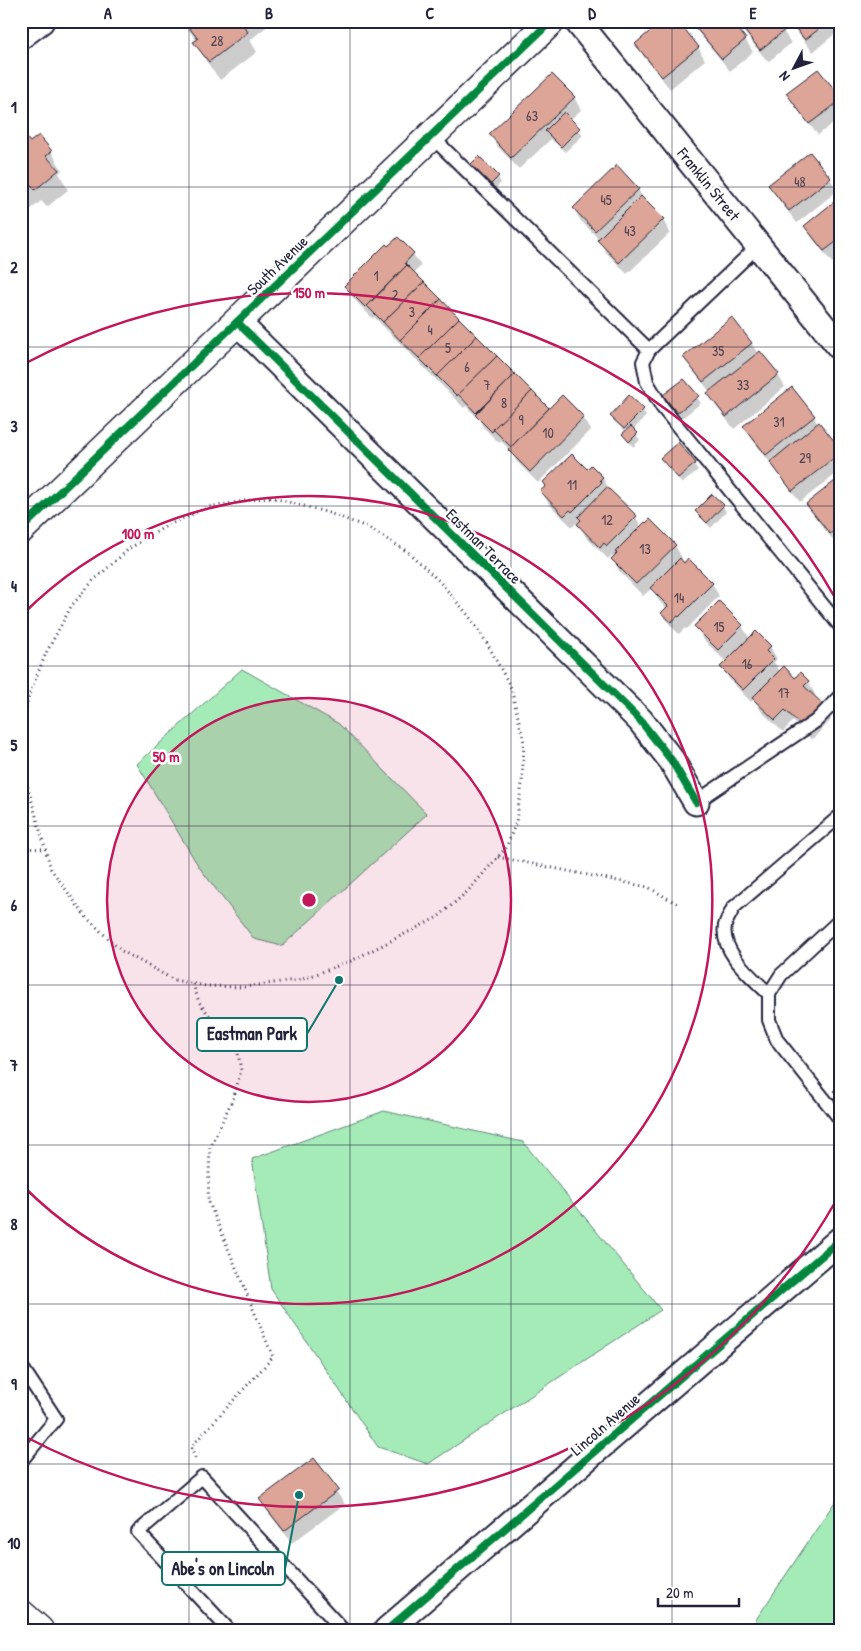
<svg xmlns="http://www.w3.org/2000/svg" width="861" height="1651" font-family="'Patrick Hand',sans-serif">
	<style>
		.green { fill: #a4ebb8; stroke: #63867a }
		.shadow { fill: #0003 }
		.building { fill: #dda597; stroke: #22223b }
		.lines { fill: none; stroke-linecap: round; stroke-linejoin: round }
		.lane-casing { stroke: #22223b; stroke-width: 16 }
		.street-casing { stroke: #22223b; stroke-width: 29 }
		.secondary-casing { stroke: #22223b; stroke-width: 31 }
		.path { stroke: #22223b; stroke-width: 3; stroke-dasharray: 1 4; stroke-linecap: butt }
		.lane { stroke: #fff; stroke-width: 12 }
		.street { stroke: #fff; stroke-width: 25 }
		.secondary { stroke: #fff; stroke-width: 28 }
		.cycleway-casing { stroke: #fff; stroke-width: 11 }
		.cycleway { stroke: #00873e; stroke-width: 8 }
		.grid { fill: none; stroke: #22223b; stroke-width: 1; stroke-opacity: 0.55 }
		.ring { fill: none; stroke: #c2185b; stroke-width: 2.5 }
		.labels { text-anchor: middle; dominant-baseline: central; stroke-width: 5; stroke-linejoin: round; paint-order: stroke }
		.number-label { font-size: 14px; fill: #514352 }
		.street-label { font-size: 16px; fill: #22223b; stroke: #fff }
		.centre { fill: #c2185b; stroke: #fff; stroke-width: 2.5 }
		.ring-label { font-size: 15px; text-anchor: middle; font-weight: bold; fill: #c2185b; stroke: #fff; stroke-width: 5; stroke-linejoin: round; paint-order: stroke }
		.leader { fill: none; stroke: #0f766e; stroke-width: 2 }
		.callout-dot { fill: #0f766e; stroke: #fff; stroke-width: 2 }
		.callout { fill: #fff; stroke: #0f766e; stroke-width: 2 }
		.callout-label { font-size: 18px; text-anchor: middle; font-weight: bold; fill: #22223b }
		.neatline { fill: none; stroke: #22223b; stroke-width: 2 }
		.grid-label { font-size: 16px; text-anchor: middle; font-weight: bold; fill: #22223b }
	</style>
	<rect width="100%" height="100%" fill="#fff"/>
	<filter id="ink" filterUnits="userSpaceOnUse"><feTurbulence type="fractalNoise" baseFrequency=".02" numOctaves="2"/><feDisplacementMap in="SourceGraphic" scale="10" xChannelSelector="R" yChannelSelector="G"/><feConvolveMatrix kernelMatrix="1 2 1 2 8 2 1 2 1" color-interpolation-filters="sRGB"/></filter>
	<g filter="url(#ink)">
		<g class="green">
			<path d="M 242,669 L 339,724 L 427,814 L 282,946 L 254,939 L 199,867 L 137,764 Z"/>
			<path d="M 384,1111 L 523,1142 L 661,1310 L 428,1464 L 378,1447 L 271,1289 L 252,1159 Z"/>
			<path d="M 840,1494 L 840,1630 L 749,1630 Z"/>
		</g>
		<g class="shadow">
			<path d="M 182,21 L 269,21 L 270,24 L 250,40 L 257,52 L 220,80 L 206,61 L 195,42 L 197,41 Z"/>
			<path d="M 689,21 L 730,21 L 745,39 L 753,52 L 730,71 Z"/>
			<path d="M 735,21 L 776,21 L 791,43 L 768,62 Z"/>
			<path d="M 788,21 L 829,21 L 836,33 L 813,52 Z"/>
			<path d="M 637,44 L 698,47 L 705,60 L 670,89 L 644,57 Z"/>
			<path d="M 788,93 L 840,98 L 840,118 L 818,135 L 795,106 Z"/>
			<path d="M 574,97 L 581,110 L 570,120 L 583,135 L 565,152 L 551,139 L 519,169 L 498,147 L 491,135 Z"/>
			<path d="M 21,133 L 30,144 L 51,151 L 62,170 L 59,173 L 68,190 L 47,207 L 41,201 L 24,215 L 21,212 Z"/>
			<path d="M 473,173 L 498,177 L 501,183 L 492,192 Z"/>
			<path d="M 830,178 L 837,191 L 797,223 L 777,198 L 770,185 Z"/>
			<path d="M 638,189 L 645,202 L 663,220 L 670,233 L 627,274 L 606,252 L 599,239 L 581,221 L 574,209 Z"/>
			<path d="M 840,199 L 840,257 L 832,263 L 813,239 L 806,226 Z"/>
			<path d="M 413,254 L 421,266 L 414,273 L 549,410 L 583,418 L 591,430 L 538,483 L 517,462 L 510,450 L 501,441 L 499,443 L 483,427 L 479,419 L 466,406 L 464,408 L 374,317 L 373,319 L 353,298 L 345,286 Z"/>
			<path d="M 840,261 L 840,271 L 836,264 Z"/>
			<path d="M 751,343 L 758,354 L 760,352 L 778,375 L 785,387 L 734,429 L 716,406 L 709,393 L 710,392 L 692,369 L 685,357 Z"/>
			<path d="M 684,380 L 701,403 L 682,418 L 668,401 Z"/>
			<path d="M 643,410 L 646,416 L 633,430 L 640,440 L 633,447 L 623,434 L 626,432 L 615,422 L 611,416 Z"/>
			<path d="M 814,416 L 818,425 L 840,450 L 840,471 L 800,502 L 752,439 L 745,427 Z"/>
			<path d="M 678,444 L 698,470 L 682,484 L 662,458 Z"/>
			<path d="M 587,471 L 602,477 L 610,490 L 636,517 L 641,527 L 675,545 L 682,558 L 680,560 L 712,583 L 719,596 L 687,629 L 685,628 L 679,634 L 670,625 L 663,613 L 667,609 L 659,601 L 652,588 L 643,596 L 620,572 L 613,559 L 615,557 L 612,555 L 608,559 L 586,537 L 578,522 L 572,527 L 549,504 L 542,492 Z"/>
			<path d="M 840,478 L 840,546 L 838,546 L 815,517 L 807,504 Z"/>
			<path d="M 723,506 L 726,512 L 711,528 L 700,517 L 697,511 Z"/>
			<path d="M 719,603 L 742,626 L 750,639 L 770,646 L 777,659 L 774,662 L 780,672 L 795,679 L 808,682 L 815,694 L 813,697 L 824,707 L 831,720 L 812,740 L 793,721 L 783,732 L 761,711 L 754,699 L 751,702 L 729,679 L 722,667 L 726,662 L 703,639 L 696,626 Z"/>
			<path d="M 314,1460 L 345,1504 L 292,1543 L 268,1512 L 261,1500 Z"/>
		</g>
		<g class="building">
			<path d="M 184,21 L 240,21 L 248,32 L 209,62 L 193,42 L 198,39 Z"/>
			<path d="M 662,21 L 678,21 L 699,47 L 662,77 L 635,44 Z"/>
			<path d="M 690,21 L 732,21 L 746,39 L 722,59 Z"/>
			<path d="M 737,21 L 778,21 L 785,30 L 760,50 Z"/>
			<path d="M 790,21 L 829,21 L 805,40 Z"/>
			<path d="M 818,69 L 840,96 L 840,101 L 809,124 L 786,93 Z"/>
			<path d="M 552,74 L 575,97 L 511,158 L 489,134 Z"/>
			<path d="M 564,112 L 580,128 L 561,147 L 545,131 Z"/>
			<path d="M 21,131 L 30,142 L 39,135 L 52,151 L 46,156 L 59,170 L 35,190 L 30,183 L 21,190 Z"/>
			<path d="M 810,152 L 831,178 L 789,211 L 768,185 Z"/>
			<path d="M 479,156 L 499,176 L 488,187 L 468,167 Z"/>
			<path d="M 617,165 L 639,189 L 595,231 L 573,208 Z"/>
			<path d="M 641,196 L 664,219 L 619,263 L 597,240 Z"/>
			<path d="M 840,197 L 840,239 L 824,251 L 804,226 Z"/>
			<path d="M 398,237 L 414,253 L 405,263 L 407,265 L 365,307 L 344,286 L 386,244 L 388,246 Z"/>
			<path d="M 407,265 L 424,282 L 383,322 L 367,306 Z"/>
			<path d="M 424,282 L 441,299 L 400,340 L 383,322 Z"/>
			<path d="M 441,299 L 459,318 L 419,358 L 400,340 Z"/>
			<path d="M 732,317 L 752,343 L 703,382 L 683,357 Z"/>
			<path d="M 459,318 L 477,336 L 437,376 L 419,358 Z"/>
			<path d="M 477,336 L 497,356 L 457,396 L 437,376 Z"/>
			<path d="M 760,351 L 779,374 L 726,417 L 707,393 Z"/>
			<path d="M 497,356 L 515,374 L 476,413 L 458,394 Z"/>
			<path d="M 515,374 L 532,391 L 492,432 L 475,415 Z"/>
			<path d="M 684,379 L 699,396 L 677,413 L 663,395 Z"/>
			<path d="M 792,387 L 815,416 L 766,455 L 743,426 Z"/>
			<path d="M 532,391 L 549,408 L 511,447 L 493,429 Z"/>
			<path d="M 562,395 L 584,417 L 530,472 L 508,450 Z"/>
			<path d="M 629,395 L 644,409 L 624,429 L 610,416 Z"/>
			<path d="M 819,422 L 840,448 L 840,453 L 792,491 L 770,462 Z"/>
			<path d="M 631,426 L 638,433 L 629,442 L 622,434 Z"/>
			<path d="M 678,442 L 696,463 L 678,478 L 660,458 Z"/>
			<path d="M 572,454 L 587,469 L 591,465 L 603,477 L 600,480 L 602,482 L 572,512 L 570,510 L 564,516 L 540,491 L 546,486 L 543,482 Z"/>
			<path d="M 840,477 L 840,526 L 830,534 L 806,504 Z"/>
			<path d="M 607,487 L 637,516 L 607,546 L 604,543 L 600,548 L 577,524 L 581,520 L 578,517 Z"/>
			<path d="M 712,494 L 724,505 L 707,523 L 695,511 Z"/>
			<path d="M 650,519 L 676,545 L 636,584 L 611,559 L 617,553 L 615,552 L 645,522 L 646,523 Z"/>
			<path d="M 680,558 L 684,563 L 688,558 L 713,583 L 679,617 L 678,616 L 671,622 L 661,613 L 668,606 L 650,588 Z"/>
			<path d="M 719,601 L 743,625 L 718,650 L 694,626 Z"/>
			<path d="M 756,631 L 771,646 L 766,651 L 774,659 L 743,690 L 720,667 Z"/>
			<path d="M 784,666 L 795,678 L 800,672 L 809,681 L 804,686 L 825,706 L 804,728 L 785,710 L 775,720 L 752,698 Z"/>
			<path d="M 840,1085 L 840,1098 L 833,1091 Z"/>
			<path d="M 314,1458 L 339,1490 L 284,1531 L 259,1499 Z"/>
		</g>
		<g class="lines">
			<defs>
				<g id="lane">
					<path d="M 431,136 L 649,350"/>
					<path d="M 758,246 L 649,350 L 643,362 L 647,382 L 662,407 L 840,626"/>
					<path d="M 696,802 L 816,721 L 840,696"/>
					<path d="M 840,920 L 781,975 L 769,994 L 769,1020 L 777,1040 L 840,1119"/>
					<path d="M 769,994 C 753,978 720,952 725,926 C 726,920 731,914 733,908 L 840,816"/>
					<path d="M 21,1366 L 56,1419 L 21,1461"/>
					<path d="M 229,1630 L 138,1532 L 202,1477 L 343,1630"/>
				</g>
				<g id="street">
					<path d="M 577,21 L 840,347"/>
					<path d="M 21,36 L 41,21"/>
					<path d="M 237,322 L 640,720 L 672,761 L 696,802"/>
					<path d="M 387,1630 L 840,1240"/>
				</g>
				<g id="secondary">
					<path d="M 21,529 L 551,21"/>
					<path d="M 21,1614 L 39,1630"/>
				</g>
			</defs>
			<use href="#lane" class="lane-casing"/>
			<use href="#street" class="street-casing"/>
			<use href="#secondary" class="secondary-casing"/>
			<g class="path">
				<path d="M 270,497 L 326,512 L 367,527 L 408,552 L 440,582 L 468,615 L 487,643 L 511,688 L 524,742 L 522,784 L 516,822 L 506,848 L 467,892 L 438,917 L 351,961 L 303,979 L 244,987 L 206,986 L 174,980 L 120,950 L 85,916 L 51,869 L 23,770 L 22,730 L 29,695 L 46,653 L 72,605 L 93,581 L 130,548 L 166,526 L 208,507 Z"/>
				<path d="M 21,848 L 45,849"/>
				<path d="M 498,857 L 648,887 L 679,905"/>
				<path d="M 193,984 L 199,1002 L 218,1027 L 237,1047 L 241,1070 L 234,1096 L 210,1148 L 208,1200 L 273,1357 L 191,1447 L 195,1458"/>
			</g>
			<use href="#lane" class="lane"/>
			<use href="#street" class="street"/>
			<use href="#secondary" class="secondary"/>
			<defs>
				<g id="cycleway">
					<path d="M 237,322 L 640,720 L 672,761 L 696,802"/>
					<path d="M 21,529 L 551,21"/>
					<path d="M 387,1630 L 840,1240"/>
				</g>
			</defs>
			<use href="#cycleway" class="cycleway-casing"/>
			<use href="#cycleway" class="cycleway"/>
		</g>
	</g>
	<path class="grid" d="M 189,21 L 189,1630M 350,21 L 350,1630M 511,21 L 511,1630M 672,21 L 672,1630M 21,187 L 840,187M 21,347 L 840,347M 21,506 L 840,506M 21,666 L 840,666M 21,826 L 840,826M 21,985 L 840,985M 21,1145 L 840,1145M 21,1304 L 840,1304M 21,1464 L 840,1464"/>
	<circle cx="309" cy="900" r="202" fill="#c2185b" fill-opacity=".12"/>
	<g class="ring">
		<circle cx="309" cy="900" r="202"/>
		<path d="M23 614A404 404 0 1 1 23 1186"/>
		<path d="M837 1199A607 607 0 0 1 24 1436M24 364A607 607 0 0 1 837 601"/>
	</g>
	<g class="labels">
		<g class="number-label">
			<text x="217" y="40">28</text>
			<text x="532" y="115">63</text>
			<text x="800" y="181">48</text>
			<text x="606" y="199">45</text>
			<text x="630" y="230">43</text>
			<text x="376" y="275">1</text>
			<text x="395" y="294">2</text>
			<text x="412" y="311">3</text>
			<text x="430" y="329">4</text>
			<text x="448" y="347">5</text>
			<text x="718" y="350">35</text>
			<text x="467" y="366">6</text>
			<text x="487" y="384">7</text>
			<text x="743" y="384">33</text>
			<text x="504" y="402">8</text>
			<text x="521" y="419">9</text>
			<text x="779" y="421">31</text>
			<text x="548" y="432">10</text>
			<text x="805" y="457">29</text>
			<text x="572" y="484">11</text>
			<text x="607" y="519">12</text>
			<text x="645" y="548">13</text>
			<text x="679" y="597">14</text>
			<text x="719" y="626">15</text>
			<text x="747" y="663">16</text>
			<text x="784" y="692">17</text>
		</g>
		<g class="street-label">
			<text transform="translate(709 184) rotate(51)">Franklin Street</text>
			<text transform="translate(277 265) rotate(-44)">South Avenue</text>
			<text transform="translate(484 546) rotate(45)">Eastman Terrace</text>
			<text transform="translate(605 1424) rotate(-41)">Lincoln Avenue</text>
		</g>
	</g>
	<circle cx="309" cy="900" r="8" class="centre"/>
	<g class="ring-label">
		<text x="309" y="298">150 m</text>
		<text x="138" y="539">100 m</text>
		<text x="166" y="762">50 m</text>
	</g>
	<path class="leader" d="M339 980L307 1034M299 1495L285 1569"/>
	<g class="callout-dot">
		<circle cx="339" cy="980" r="5"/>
		<circle cx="299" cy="1495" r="5"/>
	</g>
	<g class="callout">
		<rect x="197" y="1018" width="110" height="33" rx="5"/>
		<rect x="162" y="1552" width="123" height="33" rx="5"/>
	</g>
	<g class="callout-label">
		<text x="252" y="1040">Eastman Park</text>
		<text x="223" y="1575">Abe's on Lincoln</text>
	</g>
	<rect width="861" height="1651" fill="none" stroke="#fff" stroke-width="55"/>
	<g transform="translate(794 68) rotate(229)" stroke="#ffffff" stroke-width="4" paint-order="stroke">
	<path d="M0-4L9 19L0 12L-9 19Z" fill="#22223b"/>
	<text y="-8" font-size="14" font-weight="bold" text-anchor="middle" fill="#22223b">N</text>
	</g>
	<path d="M658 1598v8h81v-8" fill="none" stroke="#22223b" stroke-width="2.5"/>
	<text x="666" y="1598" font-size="15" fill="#22223b" stroke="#ffffff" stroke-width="4" paint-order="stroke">20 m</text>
	<rect x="28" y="28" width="806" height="1596" class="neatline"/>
	<g class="grid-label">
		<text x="108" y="19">A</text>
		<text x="269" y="19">B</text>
		<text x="430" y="19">C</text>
		<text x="592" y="19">D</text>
		<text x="753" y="19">E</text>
		<text x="14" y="113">1</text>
		<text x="14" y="273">2</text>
		<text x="14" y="432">3</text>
		<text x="14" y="592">4</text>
		<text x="14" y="751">5</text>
		<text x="14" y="911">6</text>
		<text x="14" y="1071">7</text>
		<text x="14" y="1230">8</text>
		<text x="14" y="1390">9</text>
		<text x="14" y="1549">10</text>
	</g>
</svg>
